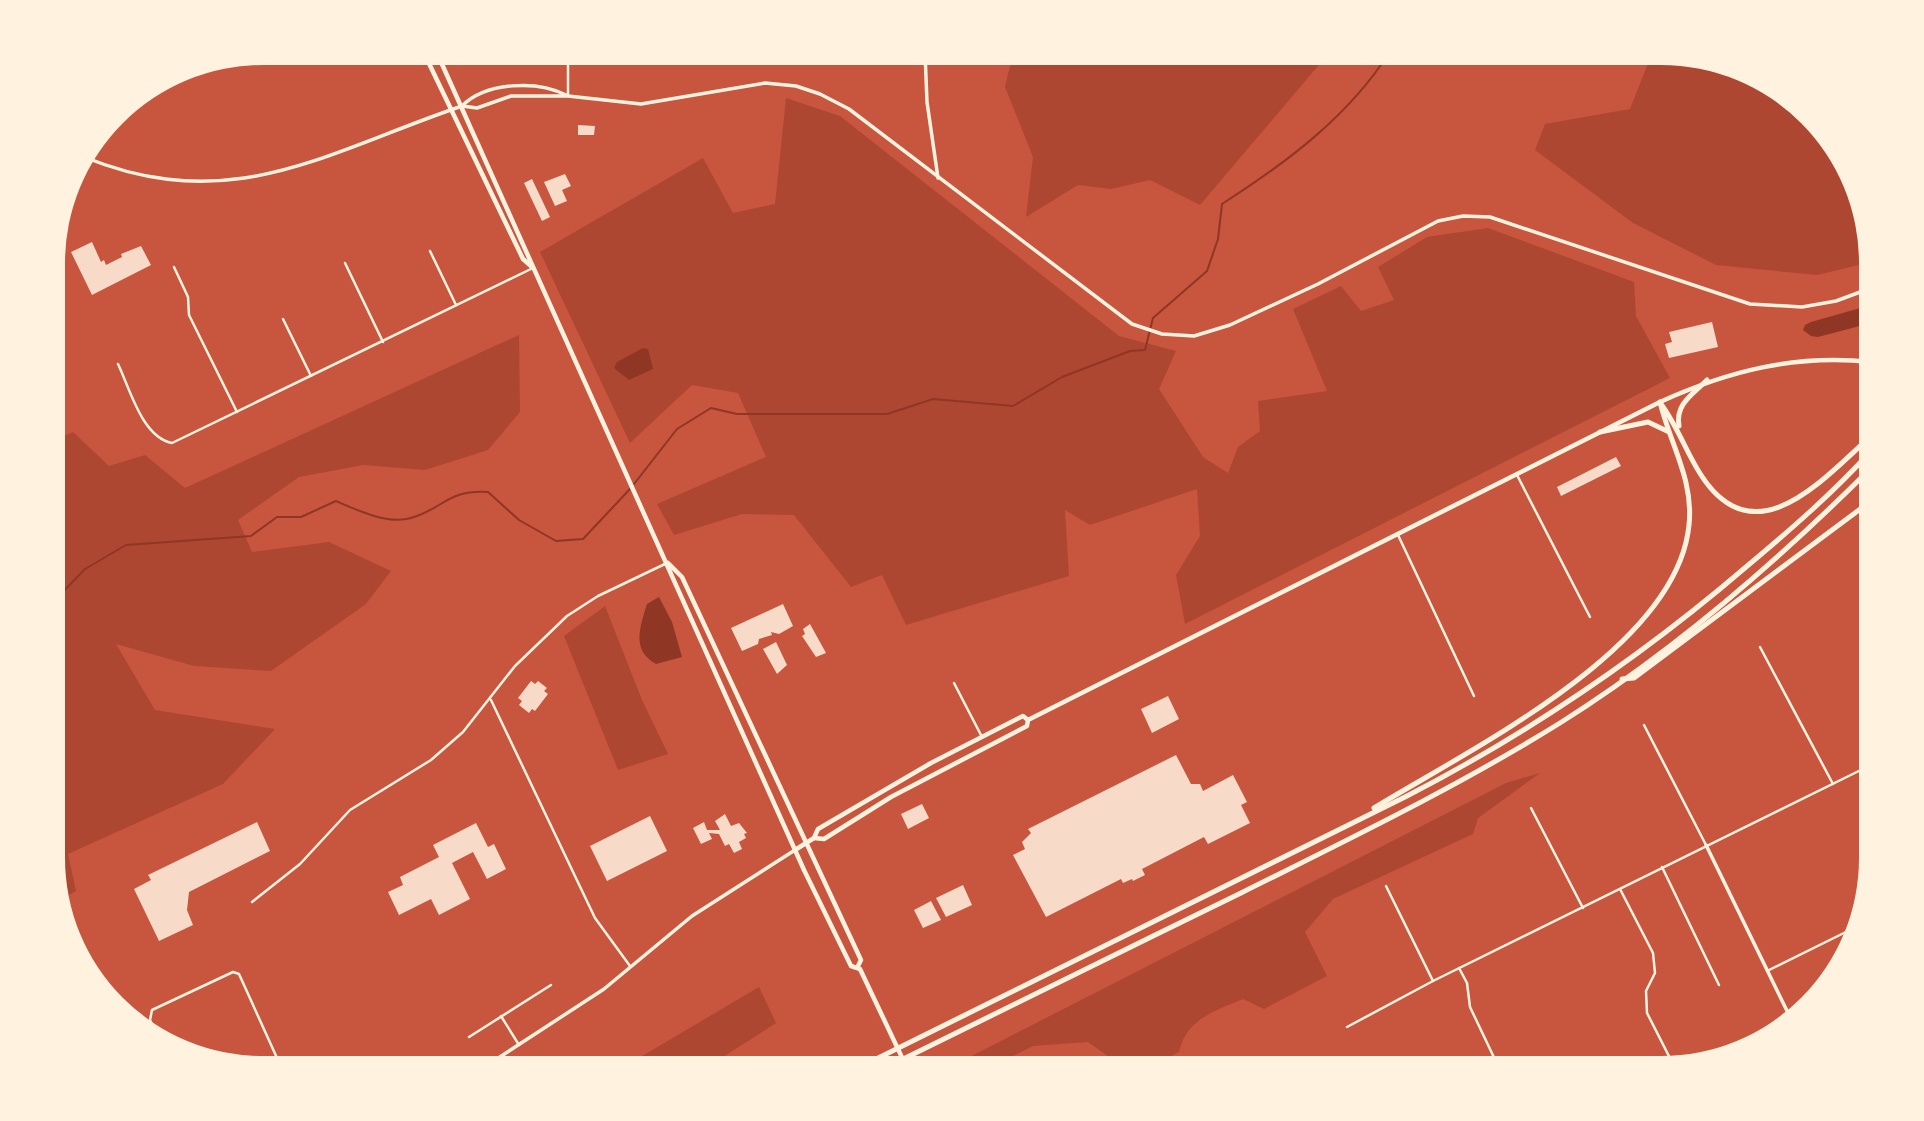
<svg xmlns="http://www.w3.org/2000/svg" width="1924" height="1121" font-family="'DejaVu Sans',sans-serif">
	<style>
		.green { fill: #ae4732 }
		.water { fill: #8f3625 }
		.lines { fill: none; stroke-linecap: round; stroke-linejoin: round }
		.stream { stroke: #8f3625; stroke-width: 2 }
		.building { fill: #f7dbc8 }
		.minor { stroke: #fff3e0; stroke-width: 2.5 }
		.tertiary { stroke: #fff3e0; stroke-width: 3.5 }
		.secondary { stroke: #fff3e0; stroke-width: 4.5 }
		.primary { stroke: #fff3e0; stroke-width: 4.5 }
		.motorway { stroke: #fff3e0; stroke-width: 5 }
	</style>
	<rect width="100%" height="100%" fill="#c8553d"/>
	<g class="green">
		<path d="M 1013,53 L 1329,53 L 1200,205 L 1150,180 L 1111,189 L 1078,185 L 1026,217 L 1033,157 L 1005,87 Z"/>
		<path d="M 1652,53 L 1766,81 L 1836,146 L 1871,249 L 1871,262 L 1817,275 L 1716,265 L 1633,223 L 1535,150 L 1545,124 L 1630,109 Z"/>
		<path d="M 786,98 L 840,116 L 1119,336 L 1176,351 L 1159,389 L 1203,457 L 1228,473 L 1238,447 L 1260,431 L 1258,401 L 1327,391 L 1293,309 L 1341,286 L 1361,311 L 1394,300 L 1378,267 L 1427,237 L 1488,228 L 1634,282 L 1636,316 L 1670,378 L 1185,624 L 1176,575 L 1200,536 L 1197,489 L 1090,525 L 1065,510 L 1069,576 L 906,625 L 882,575 L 851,587 L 794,515 L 742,514 L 674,535 L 657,504 L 766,457 L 738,393 L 692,385 L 630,443 L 540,252 L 703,158 L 733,213 L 775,204 Z"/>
		<path d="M 519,335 L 520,412 L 488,450 L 425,470 L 363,465 L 299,477 L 238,520 L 252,552 L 329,542 L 391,571 L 366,604 L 271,671 L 194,666 L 116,644 L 155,710 L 275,729 L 223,784 L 68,854 L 76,891 L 60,900 L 54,885 L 54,440 L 73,432 L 109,466 L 145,455 L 185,488 Z"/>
		<path d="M 605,606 L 642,700 L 668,754 L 618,770 L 564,636 Z"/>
		<path d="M 1540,773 L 1478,818 L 1473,834 L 1333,899 L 1305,932 L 1327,976 L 1264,1009 L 1243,999 C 1215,1011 1186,1019 1179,1052 L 1148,1068 L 1113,1068 L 1116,1062 L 1088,1042 L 1033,1046 L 989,1068 L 948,1068 L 1506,783 Z"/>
		<path d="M 759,987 L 776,1023 L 706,1068 L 622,1068 Z"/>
	</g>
	<g class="water">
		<path d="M 1871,305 L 1871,323 L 1818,337 L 1811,336 L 1803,330 L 1805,325 L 1811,322 Z"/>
		<path d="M 643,348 L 648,349 L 653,369 L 629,380 L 614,368 L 617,362 Z"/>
		<path d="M 659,597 L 672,622 L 682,657 L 656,664 C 631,650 640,627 647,604 Z"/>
	</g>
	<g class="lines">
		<g class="stream">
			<path d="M 634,484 L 677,429 L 711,408 L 737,414 L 887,414 L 933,399 L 1013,406 L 1062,377 L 1130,351 L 1145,350 L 1153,318 L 1207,271 L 1218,239 L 1222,204 C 1286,163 1348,117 1389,53"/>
			<path d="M 54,601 L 85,569 L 126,545 L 251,536 L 277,517 L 301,517 L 336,501 C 357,510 388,525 411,518 C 445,508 446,490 488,492 L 519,520 L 556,541 L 583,539 L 630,489"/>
		</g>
	</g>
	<g class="building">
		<path d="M 578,125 L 595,126 L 594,135 L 578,135 Z"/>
		<path d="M 565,174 L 571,186 L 562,190 L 567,201 L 555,206 L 544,182 Z"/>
		<path d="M 532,179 L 550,217 L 542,221 L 524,183 Z"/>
		<path d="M 56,231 L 65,248 L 54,254 L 54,236 Z"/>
		<path d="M 92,242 L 101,262 L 104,260 L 106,265 L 122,257 L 121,254 L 141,246 L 151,265 L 92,295 L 71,252 Z"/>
		<path d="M 1712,322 L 1718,347 L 1669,358 L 1665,344 L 1672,342 L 1669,332 Z"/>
		<path d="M 1616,457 L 1621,466 L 1561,496 L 1557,487 Z"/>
		<path d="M 783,604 L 793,626 L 779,634 L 771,632 L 772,635 L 759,639 L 758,644 L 742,651 L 731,628 Z"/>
		<path d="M 810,624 L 826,653 L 816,657 L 802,636 L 805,634 L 803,629 Z"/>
		<path d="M 776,642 L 787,665 L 777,674 L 763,649 Z"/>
		<path d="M 531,681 L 535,684 L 538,681 L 547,688 L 544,691 L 548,694 L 535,711 L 532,709 L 529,713 L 519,705 L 522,701 L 518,698 Z"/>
		<path d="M 1168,696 L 1179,719 L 1152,733 L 1141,709 Z"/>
		<path d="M 1176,755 L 1191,784 L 1200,784 L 1203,791 L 1233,775 L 1247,802 L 1241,805 L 1250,823 L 1208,844 L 1204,837 L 1142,869 L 1145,875 L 1133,881 L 1132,879 L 1123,883 L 1121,879 L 1046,917 L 1013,855 L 1025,849 L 1022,842 L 1031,833 L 1028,829 Z"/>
		<path d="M 922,804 L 929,818 L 908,829 L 901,814 Z"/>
		<path d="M 725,814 L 731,826 L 739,823 L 747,833 L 744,834 L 746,838 L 739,842 L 742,849 L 734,853 L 729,844 L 725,846 L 719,834 L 709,833 L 712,839 L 701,844 L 693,828 L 704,822 L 707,830 L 720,830 L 715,821 Z"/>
		<path d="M 650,816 L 667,851 L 607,881 L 590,846 Z"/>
		<path d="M 257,822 L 270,851 L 189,892 L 187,910 L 193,925 L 159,941 L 134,889 L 151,880 L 148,875 Z"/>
		<path d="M 476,823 L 488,847 L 494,844 L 506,869 L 487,879 L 473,852 L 452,863 L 470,899 L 439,915 L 431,899 L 399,915 L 388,892 L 403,885 L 400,877 L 439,857 L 433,845 Z"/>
		<path d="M 963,885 L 972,905 L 946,917 L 936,898 Z"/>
		<path d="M 931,901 L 941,920 L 923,928 L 914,910 Z"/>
	</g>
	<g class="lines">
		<g class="minor">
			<path d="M 562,53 L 568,65 L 568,96"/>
			<path d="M 430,251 L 456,305"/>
			<path d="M 345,263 L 383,342"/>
			<path d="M 174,267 L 188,297 L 189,315 L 237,412"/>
			<path d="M 283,319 L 311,376"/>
			<path d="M 54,323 L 58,320"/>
			<path d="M 118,364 C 130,389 142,437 172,443 L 533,268"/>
			<path d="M 54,392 L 58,408 L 54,415"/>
			<path d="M 1517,475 L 1590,617"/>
			<path d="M 1398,535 L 1474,696"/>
			<path d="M 1862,562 L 1871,589"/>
			<path d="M 1760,647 L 1833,784"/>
			<path d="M 954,683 L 982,737"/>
			<path d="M 491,700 L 595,918 L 630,966"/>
			<path d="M 1644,725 L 1706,845"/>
			<path d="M 1531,808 L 1583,908"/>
			<path d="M 1662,867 L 1719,985"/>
			<path d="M 1386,886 L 1433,981"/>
			<path d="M 1620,889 L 1653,953 L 1655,973 L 1646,991 L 1647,1013 L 1675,1068"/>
			<path d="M 252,902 L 300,864 L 350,810 L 431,760 L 463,732 L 515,666 L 567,616 L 598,596 L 667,563"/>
			<path d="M 74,938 L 88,964 L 88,974"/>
			<path d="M 1459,968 L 1467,983 L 1470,1007 L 1499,1068"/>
			<path d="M 1767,971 L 1854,928"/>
			<path d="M 501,1016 L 519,1045"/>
			<path d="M 1347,1027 L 1433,981 L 1871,765"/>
			<path d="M 469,1037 L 551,985"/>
			<path d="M 160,1041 L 150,1020 L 152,1010 L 233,972 L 239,974 L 277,1058 L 277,1068"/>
			<path d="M 1661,1068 L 1672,1063"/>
		</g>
		<g class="tertiary">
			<path d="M 925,53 L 927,102 L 938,178"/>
			<path d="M 462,106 L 477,108 L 511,96 L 568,96 L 641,104 L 765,83 L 796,86 L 820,94 L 849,109 L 1132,324 L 1162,334 L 1194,336 L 1230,325 L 1318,284 L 1438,221 L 1463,216 L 1490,217 L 1750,304 L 1802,307 L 1836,301 L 1871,288"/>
			<path d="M 84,157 C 232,217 324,153 462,106 C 486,82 537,80 566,95"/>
			<path d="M 1706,845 L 1791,1019"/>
			<path d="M 483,1068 L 604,989 L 692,916 L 795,850"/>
		</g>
		<g class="secondary">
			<path d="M 424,53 L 523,259 L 532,267"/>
			<path d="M 437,53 L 804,870 L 851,966 L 860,969 L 907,1068"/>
			<path d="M 668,563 L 682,577 L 861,960 L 858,966"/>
			<path d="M 814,838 L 824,839 L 891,797 L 1027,726 L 1028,720 L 1660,402"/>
			<path d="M 795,850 L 814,838 L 818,829 L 931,763 L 1023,716 L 1028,720"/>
		</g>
		<path class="primary" d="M 1660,402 C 1728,371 1795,354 1871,362"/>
		<g class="motorway">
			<path d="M 1661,404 C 1678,427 1686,452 1701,475 C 1755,559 1824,478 1871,436"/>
			<path d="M 1679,426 C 1675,404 1693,394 1707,380"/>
			<path d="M 1600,432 L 1648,422 L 1667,431"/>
			<path d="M 1622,679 L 1634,678 L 1871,501"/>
			<path d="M 1374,808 C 1470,749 1677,649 1689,525 C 1694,480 1670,444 1660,402"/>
			<path d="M 858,1068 L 1407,796 C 1529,733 1641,657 1746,567 C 1789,531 1833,493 1871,451"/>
			<path d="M 885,1068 C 1003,1010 1122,951 1241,893 C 1349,839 1457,787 1560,723 C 1673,652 1777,562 1871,468"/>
		</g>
	</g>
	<path d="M0 0H1924V1121H0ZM263 65H1661A198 198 0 0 1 1859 263V858A198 198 0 0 1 1661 1056H263A198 198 0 0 1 65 858V263A198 198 0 0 1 263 65Z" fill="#fff3e0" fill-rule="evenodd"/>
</svg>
